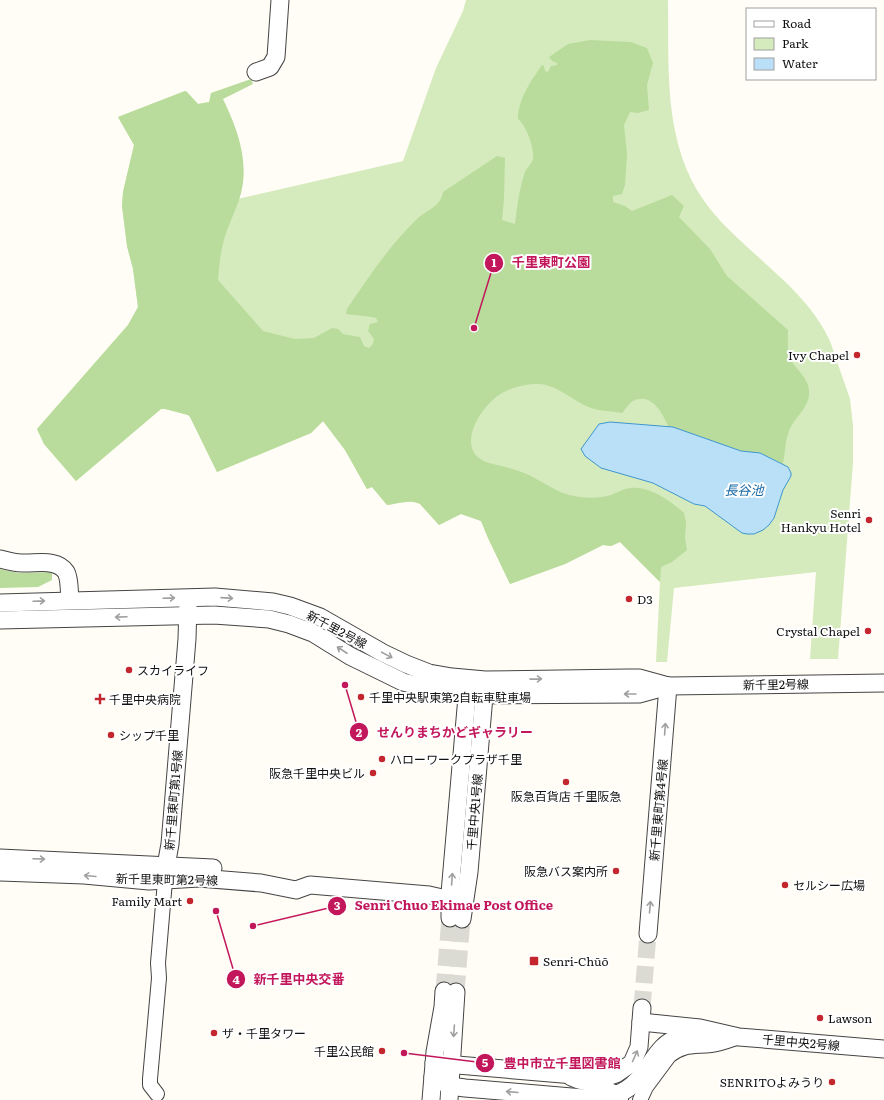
<svg xmlns="http://www.w3.org/2000/svg" width="884" height="1100" font-family="Literata,'Noto Sans JP',serif">
	<style>
		.green { fill: #d5ebbd }
		.forest { fill: #b9dc9c }
		.water { fill: #b9e0f7; stroke: #3f96cf }
		.lines { fill: none; stroke-linecap: round; stroke-linejoin: round }
		.tertiary-tunnel { stroke: #dbdad3; stroke-width: 17; stroke-dasharray: 17 8; stroke-linecap: butt }
		.minor-casing { stroke: #444; stroke-width: 16 }
		.tertiary-casing { stroke: #444; stroke-width: 19 }
		.minor { stroke: #fff; stroke-width: 14 }
		.tertiary { stroke: #fff; stroke-width: 17 }
		.oneway { stroke: #a0a0a0 }
		.poi-dot { fill: #c4262e; stroke: #fff; stroke-width: 1.5 }
		.labels { text-anchor: middle; dominant-baseline: central; stroke-width: 4; stroke-linejoin: round; paint-order: stroke }
		.poi-label { font-size: 12px; fill: #111; stroke: #fff; text-anchor: start }
		.street-label { font-size: 12px; fill: #111; stroke: #fff }
		.water-label { font-size: 13px; font-style: italic; fill: #1768a6; stroke: #fff }
		.leader { fill: none; stroke: #c2185b; stroke-width: 1.5 }
		.callout-dot { fill: #c2185b; stroke: #fff; stroke-width: 1.5 }
		.mark-label { font-size: 12px; text-anchor: middle; font-weight: bold; fill: #fff }
		.callout-label { font-size: 13px; text-anchor: middle; font-weight: bold; fill: #c2185b; stroke: #fff; stroke-width: 4; stroke-linejoin: round; paint-order: stroke }
	</style>
	<rect width="100%" height="100%" fill="#fffdf5"/>
	<g class="green">
		<path d="M 466,0 L 668,0 C 669,60 664,123 691,179 C 703,204 723,225 744,244 C 775,273 812,301 830,341 L 850,399 L 853,425 L 853,463 L 838,659 L 810,659 L 816,572 L 674,588 L 667,662 L 656,662 L 660,582 L 620,542 L 611,546 L 603,545 L 565,564 L 510,584 L 488,538 L 481,521 L 461,514 L 439,525 L 420,504 C 410,499 397,504 387,505 L 372,487 L 367,489 L 345,450 L 323,421 L 311,433 L 217,472 L 190,417 L 188,415 L 165,409 L 161,409 L 76,481 L 44,444 L 37,429 L 128,325 L 138,307 L 133,269 L 127,246 L 122,206 L 123,192 L 134,145 L 118,117 L 185,91 L 187,92 L 198,104 L 209,102 L 220,203 L 403,161 L 436,68 L 463,11 Z"/>
		<path d="M 221,605 L 272,609 L 306,619 L 426,681 L 222,608 Z"/>
	</g>
	<g class="forest">
		<path d="M 590,40 L 631,42 L 647,48 L 653,63 L 647,85 L 649,110 L 638,113 L 630,112 L 624,125 L 627,154 L 625,185 L 622,194 L 613,196 L 613,202 L 625,206 L 632,211 L 672,195 L 684,206 L 679,217 L 710,249 L 727,276 L 788,330 C 788,338 787,347 789,355 C 792,367 808,376 809,390 C 811,408 792,418 788,434 C 785,443 785,454 783,464 L 760,453 L 741,451 L 668,426 C 662,412 651,392 633,401 C 628,404 626,409 622,413 C 610,411 597,411 586,406 C 569,398 553,382 533,384 C 522,385 509,388 499,395 C 477,410 452,455 493,464 C 506,467 519,470 531,476 C 543,482 555,491 569,495 C 581,498 598,499 611,495 C 617,493 624,488 631,488 C 649,486 671,501 684,513 L 686,522 L 685,538 L 687,550 L 672,562 L 661,567 L 660,582 L 620,542 L 611,546 L 603,545 L 565,564 L 510,584 L 488,538 L 481,521 L 461,514 L 439,525 L 420,504 C 410,499 397,504 387,505 L 372,487 L 367,489 L 345,450 L 323,421 L 311,433 L 217,472 L 190,417 L 188,415 L 165,409 L 161,409 L 76,481 L 44,444 L 37,429 L 128,325 L 138,307 L 133,269 L 127,246 L 122,206 L 123,192 L 134,145 L 118,117 L 185,91 L 187,92 L 198,104 L 209,102 L 211,93 L 251,79 L 253,84 L 223,99 C 238,130 251,165 239,200 C 234,215 226,229 223,244 C 220,255 219,268 218,280 L 263,331 L 295,339 L 314,338 L 332,328 L 338,329 L 343,334 L 360,337 L 364,346 L 369,348 L 373,344 L 374,339 L 368,331 L 370,324 L 378,322 L 376,318 C 365,315 356,316 346,314 L 347,309 C 368,278 389,246 416,220 C 426,210 441,207 443,192 L 497,156 L 505,158 L 504,199 L 502,220 L 515,224 C 517,208 519,191 524,175 C 525,169 532,164 533,159 C 535,149 526,125 518,119 C 518,99 531,81 542,65 L 544,66 L 545,71 L 548,72 L 551,66 L 557,65 L 557,63 L 552,61 L 549,57 L 568,44 Z"/>
		<path d="M 0,569 L 19,573 L 52,572 L 52,580 L 38,587 L 0,588 Z"/>
	</g>
	<path class="water" d="M 610,422 L 673,427 L 741,451 L 760,453 L 788,467 L 791,473 L 791,476 L 783,490 L 774,518 L 769,525 L 763,530 L 754,534 L 747,534 L 742,533 L 705,506 L 694,504 L 653,483 L 601,468 L 585,456 L 581,449 L 599,424 Z"/>
	<g class="lines">
		<g class="tertiary-tunnel">
			<path d="M 444,991 L 450,918"/>
			<path d="M 456,992 L 462,919"/>
			<path d="M 642,1008 L 648,934"/>
		</g>
		<defs>
			<g id="minor">
				<path d="M 570,1078 C 587,1087 609,1082 621,1100"/>
				<path d="M 157,1094 L 150,1085 L 150,1079 L 159,978 L 158,963 L 166,869"/>
				<path d="M 640,1100 L 646,1087 L 669,1056 C 684,1044 693,1047 711,1045 C 720,1044 730,1040 739,1037"/>
			</g>
			<g id="tertiary">
				<path d="M 256,72 L 270,67 L 276,57 L 280,0"/>
				<path d="M 0,559 C 7,561 14,563 22,563 C 36,564 57,558 66,572 C 70,579 69,592 70,600"/>
				<path d="M 0,603 L 215,597 L 273,602 L 290,606 L 320,617 L 383,653 L 406,664 L 429,673 L 452,677 L 485,680 L 628,678 L 639,678 L 668,686 L 884,683"/>
				<path d="M 0,620 L 214,615 L 269,619 L 289,624 L 313,633 L 350,656 L 403,682 L 440,691 L 467,695 L 639,694 L 668,686"/>
				<path d="M 0,858 L 213,868"/>
				<path d="M 166,866 L 170,844 L 187,639 L 188,604"/>
				<path d="M 0,872 L 84,875 L 149,881 L 199,878 L 261,883 L 296,890 L 310,885 L 429,895 L 464,903"/>
				<path d="M 450,918 L 450,893 L 468,685"/>
				<path d="M 462,919 L 469,872 L 485,684"/>
				<path d="M 648,934 L 668,686"/>
				<path d="M 641,1022 L 700,1028 L 739,1037 L 884,1049"/>
				<path d="M 434,1063 L 562,1074 L 607,1077 L 616,1074 L 632,1063 L 639,1047 L 642,1008"/>
				<path d="M 433,1077 L 450,1086 L 465,1088 L 595,1099 L 606,1098"/>
				<path d="M 617,1094 C 647,1084 653,1044 678,1038 C 686,1036 695,1036 703,1035"/>
				<path d="M 431,1100 L 435,1052 L 443,1007 L 444,991"/>
				<path d="M 449,1100 L 456,992"/>
			</g>
		</defs>
		<use href="#minor" class="minor-casing"/>
		<use href="#tertiary" class="tertiary-casing"/>
		<use href="#minor" class="minor"/>
		<use href="#tertiary" class="tertiary"/>
	</g>
	<defs><path id="oneway-shaft" d="M-6 0H5M1.5-3L5.5 0L1.5 3" fill="none" stroke-width="1.6" stroke-linecap="round" stroke-linejoin="round"/></defs>
	<g class="oneway">
		<use href="#oneway-shaft" transform="translate(169 598) rotate(-2)"/>
		<use href="#oneway-shaft" transform="translate(227 598) rotate(4)"/>
		<use href="#oneway-shaft" transform="translate(39 601) rotate(-2)"/>
		<use href="#oneway-shaft" transform="translate(121 617) rotate(178)"/>
		<use href="#oneway-shaft" transform="translate(342 650) rotate(-147)"/>
		<use href="#oneway-shaft" transform="translate(387 655) rotate(28)"/>
		<use href="#oneway-shaft" transform="translate(536 679) rotate(-1)"/>
		<use href="#oneway-shaft" transform="translate(630 694) rotate(180)"/>
		<use href="#oneway-shaft" transform="translate(665 729) rotate(-86)"/>
		<use href="#oneway-shaft" transform="translate(39 859) rotate(2)"/>
		<use href="#oneway-shaft" transform="translate(90 876) rotate(-175)"/>
		<use href="#oneway-shaft" transform="translate(452 879) rotate(-86)"/>
		<use href="#oneway-shaft" transform="translate(650 907) rotate(-85)"/>
		<use href="#oneway-shaft" transform="translate(454 1031) rotate(94)"/>
		<use href="#oneway-shaft" transform="translate(635 1056) rotate(-66)"/>
		<use href="#oneway-shaft" transform="translate(512 1092) rotate(-175)"/>
	</g>
	<g class="poi-dot">
		<circle cx="857" cy="355" r="4"/>
		<circle cx="869" cy="520" r="4"/>
		<circle cx="629" cy="599" r="4"/>
		<circle cx="868" cy="631" r="4"/>
		<circle cx="129" cy="670" r="4"/>
		<circle cx="361" cy="697" r="4"/>
		<path d="M98 693h4v4h4v4h-4v4h-4v-4h-4v-4h4z"/>
		<circle cx="111" cy="735" r="4"/>
		<circle cx="382" cy="759" r="4"/>
		<circle cx="373" cy="773" r="4"/>
		<circle cx="566" cy="782" r="4"/>
		<circle cx="616" cy="871" r="4"/>
		<circle cx="785" cy="885" r="4"/>
		<circle cx="190" cy="901" r="4"/>
		<rect x="529" y="956" width="10" height="10" rx="2"/>
		<circle cx="820" cy="1018" r="4"/>
		<circle cx="214" cy="1033" r="4"/>
		<circle cx="382" cy="1051" r="4"/>
		<circle cx="832" cy="1082" r="4"/>
	</g>
	<g class="labels">
		<g class="poi-label">
			<text x="849" y="355" text-anchor="end">Ivy Chapel</text>
			<text x="861" y="513" text-anchor="end">Senri<tspan x="861" dy="14">Hankyu Hotel</tspan></text>
			<text x="637" y="599">D3</text>
			<text x="860" y="631" text-anchor="end">Crystal Chapel</text>
			<text x="137" y="670">スカイライフ</text>
			<text x="369" y="697">千里中央駅東第2自転車駐車場</text>
			<text x="109" y="699">千里中央病院</text>
			<text x="119" y="735">シップ千里</text>
			<text x="390" y="759">ハローワークプラザ千里</text>
			<text x="365" y="773" text-anchor="end">阪急千里中央ビル</text>
			<text x="566" y="796" text-anchor="middle">阪急百貨店 千里阪急</text>
			<text x="608" y="871" text-anchor="end">阪急バス案内所</text>
			<text x="793" y="885">セルシー広場</text>
			<text x="182" y="901" text-anchor="end">Family Mart</text>
			<text x="543" y="961">Senri-Chūō</text>
			<text x="828" y="1018">Lawson</text>
			<text x="222" y="1033">ザ・千里タワー</text>
			<text x="374" y="1051" text-anchor="end">千里公民館</text>
			<text x="824" y="1082" text-anchor="end">SENRITOよみうり</text>
		</g>
		<g class="street-label">
			<text transform="translate(337 629) rotate(28)">新千里2号線</text>
			<text transform="translate(776 684) rotate(-1)">新千里2号線</text>
			<text transform="translate(173 800) rotate(-85)">新千里東町第1号線</text>
			<text transform="translate(658 810) rotate(-85)">新千里東町第4号線</text>
			<text transform="translate(474 812) rotate(-85)">千里中央1号線</text>
			<text transform="translate(167 879) rotate(1)">新千里東町第2号線</text>
			<text transform="translate(801 1042) rotate(5)">千里中央2号線</text>
		</g>
		<g class="water-label">
			<text x="744" y="489">長谷池</text>
		</g>
	</g>
	<path class="leader" d="M474 328L494 263M345 685L359 732M253 926L337 906M216 911L236 979M404 1053L485 1063"/>
	<g class="callout-dot">
		<circle cx="474" cy="328" r="4"/>
		<circle cx="345" cy="685" r="4"/>
		<circle cx="253" cy="926" r="4"/>
		<circle cx="216" cy="911" r="4"/>
		<circle cx="404" cy="1053" r="4"/>
		<circle cx="494" cy="263" r="10"/>
		<circle cx="359" cy="732" r="10"/>
		<circle cx="337" cy="906" r="10"/>
		<circle cx="236" cy="979" r="10"/>
		<circle cx="485" cy="1063" r="10"/>
	</g>
	<g class="mark-label">
		<text x="494" y="267">1</text>
		<text x="359" y="737">2</text>
		<text x="337" y="910">3</text>
		<text x="236" y="984">4</text>
		<text x="485" y="1067">5</text>
	</g>
	<g class="callout-label">
		<text x="551" y="267">千里東町公園</text>
		<text x="455" y="737">せんりまちかどギャラリー</text>
		<text x="454" y="910">Senri Chuo Ekimae Post Office</text>
		<text x="299" y="984">新千里中央交番</text>
		<text x="562" y="1068">豊中市立千里図書館</text>
	</g>
	<rect x="746" y="8" width="130" height="72" fill="#ffffff" stroke="#a0a0a0"/>
	<rect x="754" y="21" width="20" height="6" fill="#ffffff" stroke="#a0a0a0"/>
	<text x="782" y="28" font-size="12" fill="#111111">Road</text>
	<rect x="754" y="38" width="20" height="12" fill="#d5ebbd" stroke="#a0a0a0"/>
	<text x="782" y="48" font-size="12" fill="#111111">Park</text>
	<rect x="754" y="58" width="20" height="12" fill="#b9e0f7" stroke="#a0a0a0"/>
	<text x="782" y="68" font-size="12" fill="#111111">Water</text>
</svg>
